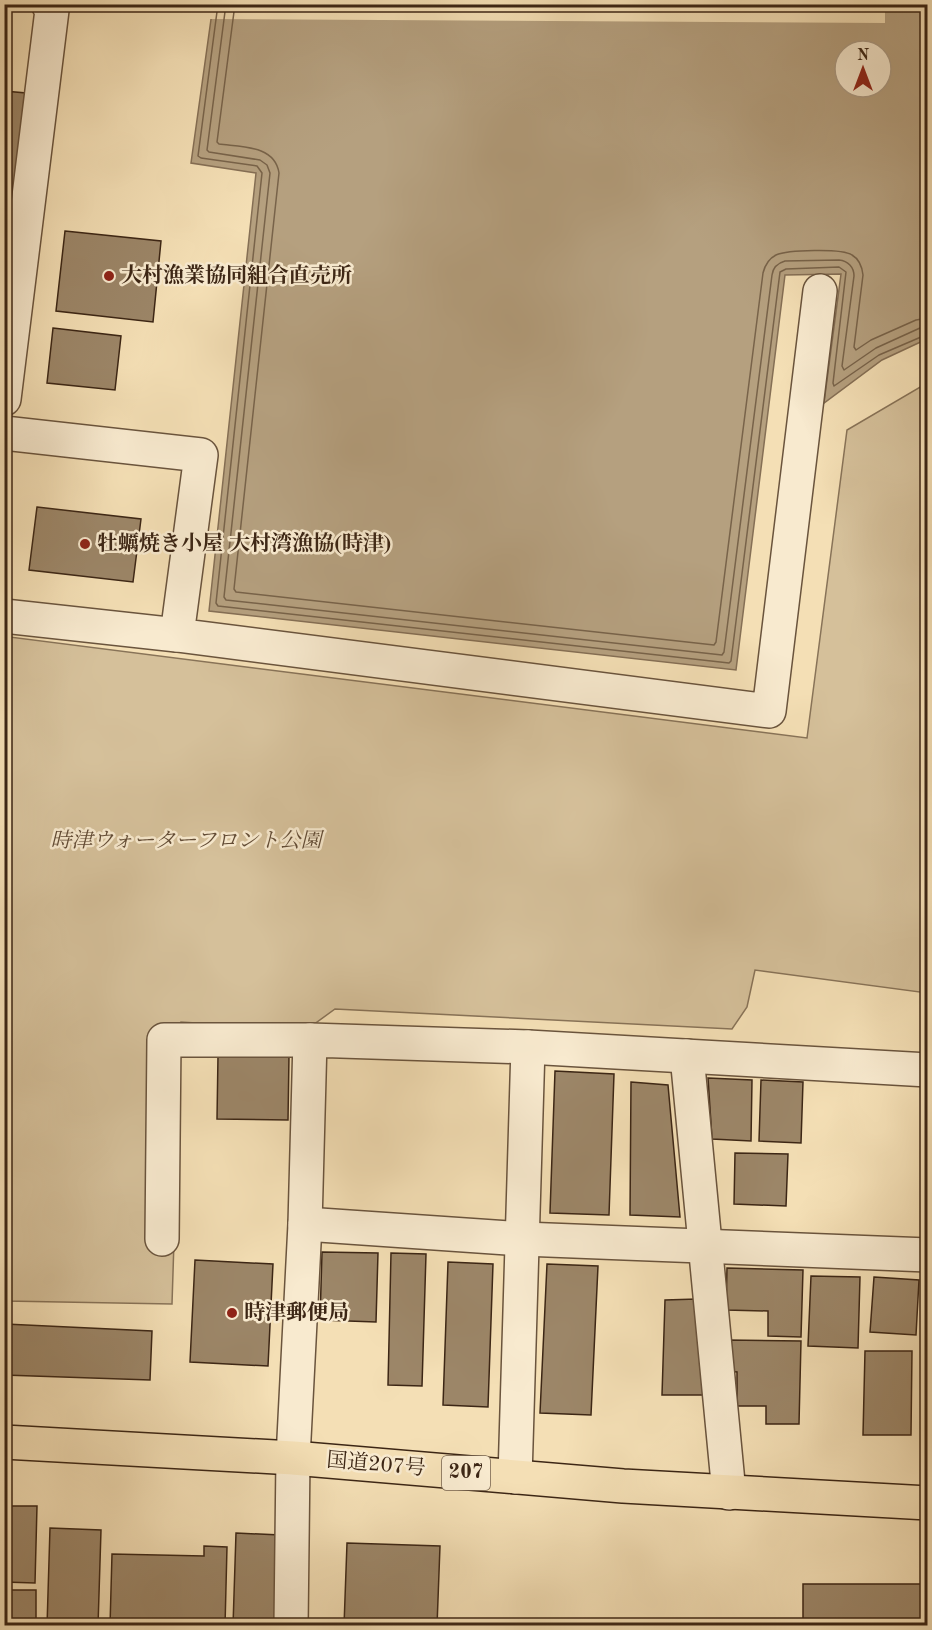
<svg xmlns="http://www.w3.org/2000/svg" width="932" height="1630" font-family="'Old Standard TT','Noto Serif JP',serif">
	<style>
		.green { fill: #d5c09a; stroke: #887358; stroke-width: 1.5 }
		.water { fill: #b5a07f; stroke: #856f55; stroke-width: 1.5; fill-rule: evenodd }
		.pier { fill: #f4dfb5 }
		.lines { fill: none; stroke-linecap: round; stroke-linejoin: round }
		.shore { stroke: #78634a; stroke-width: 1.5 }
		.building { fill: #9c8668; stroke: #3c2615; stroke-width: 1.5 }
		.street-casing { stroke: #6a543d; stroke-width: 36 }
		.highway-casing { stroke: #3c2615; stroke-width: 36 }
		.street { stroke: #f8eacf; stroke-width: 33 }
		.highway { stroke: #f4dfb5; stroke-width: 33 }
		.poi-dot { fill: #8f2418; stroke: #f8eacf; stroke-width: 2 }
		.labels { text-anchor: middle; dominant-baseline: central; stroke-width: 5; stroke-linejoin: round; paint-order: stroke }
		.shield { fill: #f8eacf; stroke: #74614d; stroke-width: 1.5 }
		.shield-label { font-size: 20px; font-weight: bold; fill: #3c2615 }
		.poi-label { font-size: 21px; font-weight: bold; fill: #3c2615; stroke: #f8eacf; text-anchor: start }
		.park-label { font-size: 21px; font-style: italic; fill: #624c36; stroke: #f8eacf }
		.street-label { font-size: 21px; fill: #3c2615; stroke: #f8eacf }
	</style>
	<rect width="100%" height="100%" fill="#f4dfb5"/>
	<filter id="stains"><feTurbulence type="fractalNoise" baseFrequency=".00333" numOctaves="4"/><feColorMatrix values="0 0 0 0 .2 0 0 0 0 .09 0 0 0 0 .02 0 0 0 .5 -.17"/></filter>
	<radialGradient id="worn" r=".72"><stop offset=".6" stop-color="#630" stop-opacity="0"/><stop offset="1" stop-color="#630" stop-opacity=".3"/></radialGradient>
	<path class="green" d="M 927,383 L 927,993 L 755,970 L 747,1007 L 732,1029 L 335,1009 L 306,1030 L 181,1022 L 172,1304 L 5,1301 L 4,681 L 10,637 L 807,738 L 847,430 Z"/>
	<path class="water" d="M 213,5 L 927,5 L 927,339 L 882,360 L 824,403 L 841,274 L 785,275 L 736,670 L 209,611 L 256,173 L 191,163 ZM 845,51 L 881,51 L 881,87 L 845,87 Z"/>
	<path class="pier" d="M 210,4 L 885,4 L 885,23 L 208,19 Z"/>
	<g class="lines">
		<g class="shore">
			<path d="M 218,4 L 198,156 L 201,158 L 257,166 L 262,173 L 216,603 L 218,606 L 729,663 L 731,661 L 780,272 L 786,269 L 839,267 L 846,272 L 833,383 L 834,386 L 879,355 L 928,334"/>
			<path d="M 226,4 L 207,150 L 209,152 L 260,160 L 267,165 L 270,173 L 224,597 L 226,600 L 722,655 L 724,652 L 772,275 C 773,267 778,263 785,261 L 839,260 C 848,261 854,267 854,276 L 842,366 L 844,370 L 876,348 L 920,328 L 928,327"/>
			<path d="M 235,4 L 217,142 L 219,144 C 241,147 275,145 279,173 L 234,589 L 236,592 L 714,645 L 716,642 L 763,273 C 765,265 768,259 776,255 C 787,250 842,248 852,255 C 859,259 862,266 863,275 L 854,347 L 856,350 L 871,340 L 916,320 L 928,318"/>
		</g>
	</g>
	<g class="building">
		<path d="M 4,91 L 26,93 L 4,278 Z"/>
		<path d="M 65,231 L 161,241 L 153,322 L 56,311 Z"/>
		<path d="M 53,328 L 121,336 L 115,390 L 47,383 Z"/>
		<path d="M 37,507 L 141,519 L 133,582 L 29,570 Z"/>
		<path d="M 218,1056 L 289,1056 L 288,1120 L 217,1119 Z"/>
		<path d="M 555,1071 L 614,1074 L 609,1215 L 550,1213 Z"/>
		<path d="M 708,1078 L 752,1080 L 751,1141 L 712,1139 Z"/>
		<path d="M 761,1080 L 803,1082 L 801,1143 L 759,1141 Z"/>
		<path d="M 631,1082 L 668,1085 L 680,1217 L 630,1215 Z"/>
		<path d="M 735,1153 L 788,1154 L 786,1206 L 734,1204 Z"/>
		<path d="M 322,1252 L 378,1253 L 376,1322 L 320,1320 Z"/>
		<path d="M 391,1253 L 426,1254 L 422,1386 L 388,1385 Z"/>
		<path d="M 195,1260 L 273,1264 L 268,1366 L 190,1362 Z"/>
		<path d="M 448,1262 L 493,1264 L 488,1407 L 443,1405 Z"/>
		<path d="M 547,1264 L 598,1266 L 591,1415 L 540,1413 Z"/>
		<path d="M 727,1268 L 803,1270 L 801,1337 L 768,1336 L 768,1311 L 726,1310 Z"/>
		<path d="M 811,1276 L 860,1277 L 858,1348 L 808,1346 Z"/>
		<path d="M 874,1277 L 919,1280 L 916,1335 L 870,1332 Z"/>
		<path d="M 697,1299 L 706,1395 L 662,1395 L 665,1300 Z"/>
		<path d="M 5,1324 L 152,1331 L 150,1380 L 4,1375 Z"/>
		<path d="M 727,1340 L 801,1341 L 799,1424 L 766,1424 L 766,1406 L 737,1406 L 737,1372 L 727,1371 Z"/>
		<path d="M 865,1351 L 912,1351 L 911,1435 L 863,1435 Z"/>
		<path d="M 9,1506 L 37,1506 L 35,1583 L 4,1582 L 4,1511 Z"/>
		<path d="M 50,1528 L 101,1530 L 98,1626 L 47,1626 Z"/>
		<path d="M 236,1533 L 280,1535 L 278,1626 L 233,1626 Z"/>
		<path d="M 347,1543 L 440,1546 L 437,1626 L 344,1626 Z"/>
		<path d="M 204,1546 L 227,1547 L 225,1626 L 110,1626 L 112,1554 L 204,1556 Z"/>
		<rect x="803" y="1584" width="125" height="42"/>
		<rect x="4" y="1590" width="32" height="36"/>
	</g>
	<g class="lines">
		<defs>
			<g id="street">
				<path d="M 4,399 L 52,10 L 48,4"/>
				<path d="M 4,433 L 201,455 L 177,635 L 769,711 L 820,291"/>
				<path d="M 4,616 L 177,635"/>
				<path d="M 687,1056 L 729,1493"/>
				<path d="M 305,1224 L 523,1239 L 928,1255"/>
				<path d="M 162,1239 L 164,1040 L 310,1040"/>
				<path d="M 515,1477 L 528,1047"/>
				<path d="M 291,1626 L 293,1458 L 305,1224 L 310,1040 L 528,1047 L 928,1070"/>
			</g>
			<path id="highway" d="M 4,1442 L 293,1458 L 623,1486 L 928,1503"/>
		</defs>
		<use href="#street" class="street-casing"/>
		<use href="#highway" class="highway-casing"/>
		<use href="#street" class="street"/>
		<use href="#highway" class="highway"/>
	</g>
	<g class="poi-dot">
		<circle cx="109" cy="276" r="6"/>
		<circle cx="85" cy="544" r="6"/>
		<circle cx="232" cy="1313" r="6"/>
	</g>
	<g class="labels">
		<rect class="shield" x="442" y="1456" width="48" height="34" rx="4.5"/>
		<g class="shield-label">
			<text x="466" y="1473">207</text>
		</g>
		<g class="poi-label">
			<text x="121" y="276">大村漁業協同組合直売所</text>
			<text x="97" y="544">牡蠣焼き小屋 大村湾漁協(時津)</text>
			<text x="244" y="1313">時津郵便局</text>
		</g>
		<g class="park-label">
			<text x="186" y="841">時津ウォーターフロント公園</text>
		</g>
		<g class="street-label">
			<text transform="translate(376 1465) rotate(5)">国道207号</text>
		</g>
	</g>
	<rect width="932" height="1630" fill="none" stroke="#f4dfb5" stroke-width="24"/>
	<rect x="6" y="6" width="920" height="1618" fill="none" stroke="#3c2615" stroke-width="3"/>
	<rect x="12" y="12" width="908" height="1606" fill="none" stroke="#3c2615" stroke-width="1.5"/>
	<g transform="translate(863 69)"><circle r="28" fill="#f8eacf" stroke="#ad9c85" stroke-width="1.5"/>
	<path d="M0-4.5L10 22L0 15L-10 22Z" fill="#8f2418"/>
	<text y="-9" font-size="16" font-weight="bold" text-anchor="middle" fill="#3c2615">N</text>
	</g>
	<rect width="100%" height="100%" filter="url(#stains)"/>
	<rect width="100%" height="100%" fill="url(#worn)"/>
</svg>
